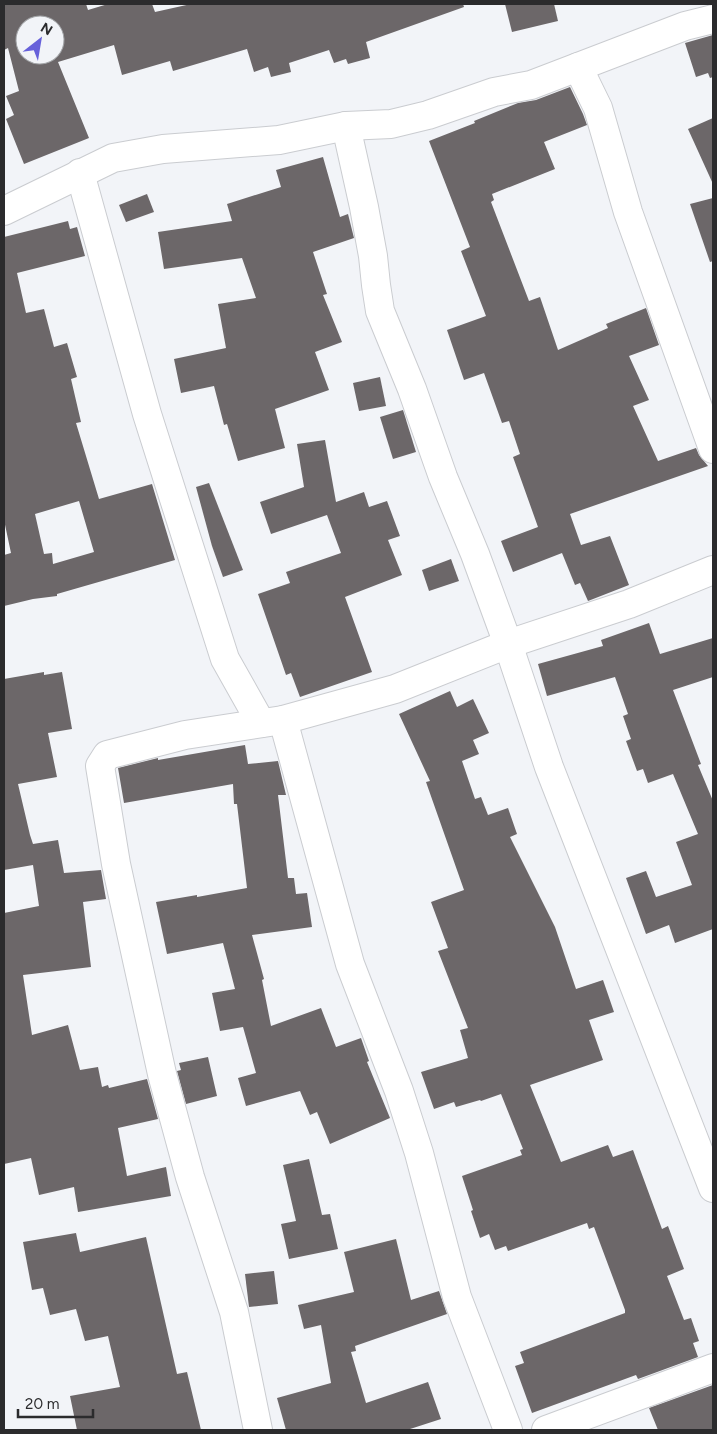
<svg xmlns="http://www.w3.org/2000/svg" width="717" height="1434" font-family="Figtree,sans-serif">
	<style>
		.building { fill: #6c6769; fill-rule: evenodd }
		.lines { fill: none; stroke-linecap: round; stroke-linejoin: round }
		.street-casing { stroke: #caccd0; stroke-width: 30 }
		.street { stroke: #fff; stroke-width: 28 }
	</style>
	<rect width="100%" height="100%" fill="#f2f4f8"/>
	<g class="building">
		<path d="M 4,4 L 86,4 L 88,10 L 108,4 L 152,4 L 155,12 L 191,4 L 463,4 L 464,7 L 366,42 L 370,58 L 348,64 L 346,59 L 334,63 L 329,50 L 289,63 L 291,72 L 271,77 L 268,67 L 254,72 L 247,49 L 173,71 L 170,61 L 122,75 L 114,45 L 58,62 L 89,138 L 24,164 L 6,119 L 14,115 L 6,96 L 19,91 L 8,48 L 4,50 ZM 25,25 L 55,25 L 55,55 L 25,55 Z"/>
		<path d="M 505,4 L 554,4 L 558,21 L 512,32 Z"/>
		<path d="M 713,35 L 713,77 L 710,78 L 708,73 L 696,77 L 685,43 Z"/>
		<path d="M 570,87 L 583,114 L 587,125 L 544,142 L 555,169 L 492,194 L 494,200 L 491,202 L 529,301 L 540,297 L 558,350 L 608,328 L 606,324 L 646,308 L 659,345 L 629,356 L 649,400 L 633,406 L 658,461 L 696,448 L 699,455 L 708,466 L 570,514 L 581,545 L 610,536 L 629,585 L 588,601 L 580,583 L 575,585 L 562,553 L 513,572 L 501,541 L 538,527 L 513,457 L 520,454 L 509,421 L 502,423 L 484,373 L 464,380 L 447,330 L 486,316 L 461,251 L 470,247 L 429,141 L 475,123 L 474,121 L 518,103 L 536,100 Z"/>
		<path d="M 713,118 L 713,184 L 688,129 Z"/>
		<path d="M 323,157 L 340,217 L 348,214 L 354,238 L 313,252 L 327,294 L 323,295 L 342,342 L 315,352 L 329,390 L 275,409 L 285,448 L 238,461 L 227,424 L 224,425 L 214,386 L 181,393 L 174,359 L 226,348 L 218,304 L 256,298 L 242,258 L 164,269 L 158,232 L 232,221 L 227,204 L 281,187 L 276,170 Z"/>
		<path d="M 147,194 L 154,212 L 126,222 L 119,205 Z"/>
		<path d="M 713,198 L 713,261 L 710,262 L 690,204 Z"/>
		<path d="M 68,221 L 70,229 L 77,227 L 85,256 L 17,273 L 26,313 L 44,309 L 54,347 L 67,343 L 77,377 L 71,379 L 81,422 L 76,423 L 99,499 L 152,484 L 175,560 L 57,594 L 57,596 L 33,599 L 4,606 L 4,555 L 11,553 L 4,520 L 4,237 ZM 79,501 L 94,552 L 53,564 L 52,553 L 44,554 L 35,514 Z"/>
		<path d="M 380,377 L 386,406 L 359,411 L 353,383 Z"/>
		<path d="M 403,410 L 416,452 L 393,459 L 380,417 Z"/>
		<path d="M 325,440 L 336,502 L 364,492 L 369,507 L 387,501 L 400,536 L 388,540 L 402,575 L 345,597 L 372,672 L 300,697 L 291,673 L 286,675 L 258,594 L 290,583 L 286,572 L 341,553 L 327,515 L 271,534 L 260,502 L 304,487 L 297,444 Z"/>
		<path d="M 209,483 L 243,570 L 223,577 L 212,546 L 196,487 Z"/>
		<path d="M 451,559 L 459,581 L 429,591 L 422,570 Z"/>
		<path d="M 649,623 L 660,654 L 713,638 L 713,677 L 673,690 L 701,764 L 698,765 L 713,801 L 713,929 L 675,943 L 669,925 L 646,934 L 626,878 L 646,871 L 656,897 L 692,885 L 676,842 L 698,834 L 673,774 L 648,783 L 643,769 L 637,771 L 626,741 L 631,739 L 623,716 L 628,714 L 615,677 L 547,696 L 538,664 L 603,646 L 601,640 Z"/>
		<path d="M 44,672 L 44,675 L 62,672 L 72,729 L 48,733 L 57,777 L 18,784 L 30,835 L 33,844 L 58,840 L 64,873 L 101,870 L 106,899 L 83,902 L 91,967 L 23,975 L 32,1035 L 68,1025 L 80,1070 L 98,1067 L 102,1087 L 108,1085 L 109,1088 L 147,1079 L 158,1119 L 118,1128 L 127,1176 L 166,1167 L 171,1196 L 78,1212 L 74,1187 L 39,1195 L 31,1158 L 4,1164 L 4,913 L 39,906 L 33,865 L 4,870 L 4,679 Z"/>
		<path d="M 450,691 L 457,707 L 473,699 L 489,733 L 473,740 L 479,754 L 462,761 L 475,799 L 481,797 L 488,815 L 508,808 L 517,834 L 510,837 L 555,927 L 576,989 L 603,980 L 614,1012 L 589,1020 L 603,1060 L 530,1085 L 561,1162 L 608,1145 L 613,1157 L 633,1150 L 662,1229 L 668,1226 L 684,1269 L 667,1276 L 684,1320 L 691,1318 L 699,1341 L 693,1343 L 698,1357 L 638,1379 L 636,1375 L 532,1413 L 515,1366 L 524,1363 L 520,1352 L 625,1313 L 625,1310 L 594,1227 L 589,1229 L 587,1223 L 508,1251 L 506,1246 L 495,1250 L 489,1234 L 480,1238 L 471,1211 L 473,1210 L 462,1176 L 522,1155 L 520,1150 L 523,1149 L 501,1094 L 481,1101 L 480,1100 L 456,1107 L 454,1102 L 434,1109 L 421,1072 L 468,1058 L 460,1030 L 468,1028 L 438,951 L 448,948 L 431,902 L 464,890 L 426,782 L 430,781 L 399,714 Z"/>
		<path d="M 245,745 L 248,764 L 278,761 L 286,795 L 278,795 L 288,878 L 294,878 L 296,894 L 307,893 L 312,927 L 252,935 L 264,979 L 262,980 L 271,1026 L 321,1008 L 336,1047 L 361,1038 L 369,1061 L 367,1062 L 390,1118 L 330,1144 L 317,1112 L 310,1115 L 300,1091 L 246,1106 L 238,1078 L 256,1073 L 243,1027 L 220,1031 L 212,993 L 235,989 L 223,943 L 167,954 L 156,902 L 197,895 L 197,897 L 247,888 L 237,804 L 234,804 L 233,784 L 124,803 L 118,768 L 158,758 L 158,760 Z"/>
		<path d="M 208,1057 L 217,1096 L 186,1104 L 177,1071 L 181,1070 L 179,1063 Z"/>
		<path d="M 309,1159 L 322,1215 L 330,1214 L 338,1249 L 289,1259 L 281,1224 L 296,1221 L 283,1165 Z"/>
		<path d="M 76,1233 L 80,1252 L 146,1237 L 177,1374 L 187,1372 L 201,1430 L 77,1430 L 70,1396 L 120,1387 L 108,1336 L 85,1341 L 76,1309 L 50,1315 L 43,1288 L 32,1290 L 23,1242 Z"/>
		<path d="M 396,1239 L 411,1300 L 439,1291 L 447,1314 L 355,1346 L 356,1351 L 351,1352 L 366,1403 L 428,1382 L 441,1419 L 407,1430 L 286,1430 L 277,1398 L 331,1383 L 321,1325 L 304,1329 L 298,1305 L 354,1292 L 344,1252 Z"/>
		<path d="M 274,1271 L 278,1304 L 249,1307 L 245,1274 Z"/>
		<path d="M 713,1385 L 713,1430 L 658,1430 L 649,1408 Z"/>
	</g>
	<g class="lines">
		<defs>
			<g id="street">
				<path d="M 578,67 L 598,108 L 628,212 L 713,449"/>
				<path d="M 346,126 L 364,207 L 373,256 L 376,285 L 380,311 L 412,389 L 443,477 L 475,554 L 508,644 L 549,767 L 713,1188"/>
				<path d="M 80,173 L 147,414 L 225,659 L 261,723"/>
				<path d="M 4,211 L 113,158 L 163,149 L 279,140 L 346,126 L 391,124 L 428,115 L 494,92 L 531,85 L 685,26 L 713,19"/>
				<path d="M 283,720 L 350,964 L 399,1091 L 419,1153 L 457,1297 L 508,1430"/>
				<path d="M 258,1430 L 234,1312 L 190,1177 L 162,1074 L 116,864 L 100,766 L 107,755 L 185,735 L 283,720 L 395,689 L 508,644 L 629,604 L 713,570"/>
				<path d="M 546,1430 L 713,1368"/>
			</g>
		</defs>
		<use href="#street" class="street-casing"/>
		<use href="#street" class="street"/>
	</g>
	<rect width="717" height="1434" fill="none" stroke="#2b2b2d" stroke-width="10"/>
	<g transform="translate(40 40) rotate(31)"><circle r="24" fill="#f2f4f8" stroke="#a2a4a7"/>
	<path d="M0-4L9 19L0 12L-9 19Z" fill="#6761da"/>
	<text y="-8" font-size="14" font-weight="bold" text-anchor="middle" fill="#2b2b2d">N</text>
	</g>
	<path d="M18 1409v8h75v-8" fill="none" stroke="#2b2b2d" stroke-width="2.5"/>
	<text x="25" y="1409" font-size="15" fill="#2b2b2d" stroke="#f2f4f8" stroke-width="4" paint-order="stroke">20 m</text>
</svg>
